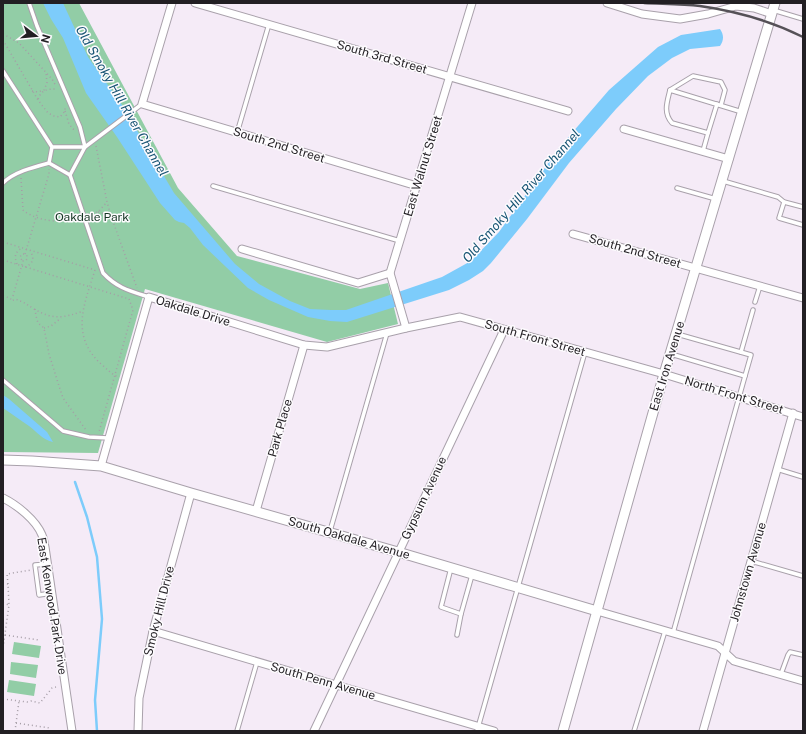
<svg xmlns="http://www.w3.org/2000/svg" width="806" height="734" font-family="'Public Sans',sans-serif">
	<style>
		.green { fill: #92cda6 }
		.water { fill: #7dccfb }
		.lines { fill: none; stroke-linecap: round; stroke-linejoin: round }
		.stream { stroke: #7dccfb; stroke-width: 2.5 }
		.service-casing { stroke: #a9a1ab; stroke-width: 5.5 }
		.minor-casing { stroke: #a9a1ab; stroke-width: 9 }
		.tertiary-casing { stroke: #a9a1ab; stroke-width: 11 }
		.path { stroke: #a59da6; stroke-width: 1.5; stroke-dasharray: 1 3; stroke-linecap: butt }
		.service { stroke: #fff; stroke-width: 3.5 }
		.minor { stroke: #fff; stroke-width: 7 }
		.tertiary { stroke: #fff; stroke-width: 9 }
		.rail { stroke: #555157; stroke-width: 2.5 }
		.labels { text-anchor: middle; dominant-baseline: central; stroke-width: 3; stroke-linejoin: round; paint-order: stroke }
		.street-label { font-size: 12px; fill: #221f23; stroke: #fdfbfe }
		.park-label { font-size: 12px; fill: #153623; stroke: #fdfbfe }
		.water-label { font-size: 13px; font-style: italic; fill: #185574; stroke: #fdfbfe }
	</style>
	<rect width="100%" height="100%" fill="#f5ebf7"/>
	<g class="green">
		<path d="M 3,3 L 79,3 L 178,188 L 237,256 L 360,289 L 388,283 L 398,324 L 327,342 L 145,289 L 98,453 L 3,452 Z"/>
		<path d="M 14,642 L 41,646 L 39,658 L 12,654 Z"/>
		<path d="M 11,662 L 38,665 L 36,678 L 10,674 Z"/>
		<path d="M 9,680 L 36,684 L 34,696 L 7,692 Z"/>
	</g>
	<g class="water">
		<path d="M 43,3 L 63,3 L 88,57 L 122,105 L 174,193 L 235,264 L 259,284 L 290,301 L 310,309 L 331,310 L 346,310 L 442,277 L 471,261 L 499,232 L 559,148 L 609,90 L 658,47 L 681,35 L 720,29 C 724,35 724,40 720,46 L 690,49 L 672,58 L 648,76 L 616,109 L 569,163 L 527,219 L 491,263 L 483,271 L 469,280 L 449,290 L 347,322 L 330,321 L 308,317 L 269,300 L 248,288 L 203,245 L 190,228 L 184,223 L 179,222 L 175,220 L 160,203 L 117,137 L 86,93 L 63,38 L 51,19 Z"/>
		<path d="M 3,395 L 9,399 L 47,432 L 53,442 C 43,440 37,432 29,426 C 20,420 12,414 3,408 Z"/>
	</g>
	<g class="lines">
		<path class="stream" d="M 75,482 L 87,517 L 97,557 L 102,619 L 95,700 L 97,731"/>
		<defs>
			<g id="service">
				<path d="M 29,3 L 37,26 L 80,127 L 85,147 L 142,104"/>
				<path d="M 773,10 L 803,19"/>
				<path d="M 3,71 L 52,147 L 49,163 L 70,175 L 85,147 L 52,147"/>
				<path d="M 670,90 L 693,76 L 721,82 L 725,90 L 721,105"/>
				<path d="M 717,104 L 708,133 L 672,123 C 663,113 667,102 670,90 L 742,112"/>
				<path d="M 237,133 L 269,24"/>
				<path d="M 703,151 L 708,133"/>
				<path d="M 70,175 L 103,273 C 117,288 130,291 149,297"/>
				<path d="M 723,181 L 778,197 L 784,202 L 803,207"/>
				<path d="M 3,183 C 14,172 34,167 49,163"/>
				<path d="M 213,186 L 400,241"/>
				<path d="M 677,188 L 716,199"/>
				<path d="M 784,202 L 779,218 L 803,225"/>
				<path d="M 755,302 L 760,286"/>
				<path d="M 741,352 L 753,310"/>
				<path d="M 671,354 L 745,376 L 751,355 L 677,334"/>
				<path d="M 3,380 L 63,431 L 89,437 L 108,438"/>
				<path d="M 777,469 L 803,477"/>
				<path d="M 330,531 L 387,333"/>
				<path d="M 751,561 L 803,576"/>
				<path d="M 48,564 L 35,565 L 39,595 L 52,593"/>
				<path d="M 451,568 L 441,607 L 461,614"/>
				<path d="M 673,633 L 745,376"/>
				<path d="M 457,635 L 461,614 L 472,575"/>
				<path d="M 781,674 L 788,655 L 790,652 L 803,655"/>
				<path d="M 237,731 L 257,662"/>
				<path d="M 477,731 L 585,352"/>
				<path d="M 634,731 L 665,631"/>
			</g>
			<g id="minor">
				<path d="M 172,3 L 142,104 L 417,186"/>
				<path d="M 195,3 L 568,111"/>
				<path d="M 607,3 L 642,14 L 680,19 L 708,14 L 736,6 L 754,8 L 772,14"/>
				<path d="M 624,129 L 729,159"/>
				<path d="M 573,234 L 803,298"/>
				<path d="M 242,249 L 358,283 L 390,273"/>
				<path d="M 406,328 L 390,273 L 472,3"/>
				<path d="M 101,466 L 149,297 L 304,345 L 327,347 L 406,328 L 460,317 L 664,374 L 803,417"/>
				<path d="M 3,498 C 17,505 36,520 42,535 C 44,539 44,543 45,547 L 72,731"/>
				<path d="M 256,511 L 304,345"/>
				<path d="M 597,611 L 718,646 L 734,661 L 803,681"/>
				<path d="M 153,631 L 336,685 L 494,731"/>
				<path d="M 138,731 L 139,698 L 153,631 L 191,493"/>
				<path d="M 314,731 L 504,330"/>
				<path d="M 703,731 L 793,413"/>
			</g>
			<g id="tertiary">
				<path d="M 3,460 L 32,461 L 101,466 L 191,493 L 398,552 L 597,611"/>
				<path d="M 563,731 L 664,374 L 775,3"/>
			</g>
		</defs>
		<use href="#service" class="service-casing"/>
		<use href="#minor" class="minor-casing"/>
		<use href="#tertiary" class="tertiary-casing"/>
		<g class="path">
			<path d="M 3,34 L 19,43 L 52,79 L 56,86"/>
			<path d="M 3,40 L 38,100 L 48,113 L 54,116 L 60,117 L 65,111 L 65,106"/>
			<path d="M 32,91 L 38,92 L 44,90 L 47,83 L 46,73"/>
			<path d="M 38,99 C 42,89 48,89 57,89"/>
			<path d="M 65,111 L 69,124 L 73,129 L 75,130"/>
			<path d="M 96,146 L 107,202 L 111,216 L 137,288"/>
			<path d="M 21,178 L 23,210 C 31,217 46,221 57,221 C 64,220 72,218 79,216"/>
			<path d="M 98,212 L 111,216"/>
			<path d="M 88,214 L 98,212 L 107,202"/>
			<path d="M 3,242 L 95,270"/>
			<path d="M 25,254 L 49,174 L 49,169"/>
			<path d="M 3,260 L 129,299 L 133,310 L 99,432"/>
			<path d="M 17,264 C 14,256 15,252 22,248"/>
			<path d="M 25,267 C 33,264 35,258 30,251"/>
			<path d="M 95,270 C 84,305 70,335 101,364 C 107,369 111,374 118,377"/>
			<path d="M 3,296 L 10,298 L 12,301 L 15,299 C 24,302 26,304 34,309 C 53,320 64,318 83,311"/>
			<path d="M 13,296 L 23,261 L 25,261 L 27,259 L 27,256 L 25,254 L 22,254 L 20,257 L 21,259 L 23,261"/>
			<path d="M 35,309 L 36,316 L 38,323 L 44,328 L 49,354 L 59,386 L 63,398 L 86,430"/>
			<path d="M 44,328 L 51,326 L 61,318"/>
			<path d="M 3,583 L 8,584 L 9,605 L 3,648"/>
			<path d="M 8,584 L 7,574 L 31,570"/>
			<path d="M 3,603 L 9,605"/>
			<path d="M 5,635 L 39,640"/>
			<path d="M 3,699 L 27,702 L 31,701 L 40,703 L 52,688 L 56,687"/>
			<path d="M 16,723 L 50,728"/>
			<path d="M 15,731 L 19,701"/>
		</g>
		<use href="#service" class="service"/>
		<use href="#minor" class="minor"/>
		<use href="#tertiary" class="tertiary"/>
		<path class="rail" d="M 644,3 C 663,4 682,4 700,6 C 735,11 771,21 803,37"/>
	</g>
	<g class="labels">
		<g class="street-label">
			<text transform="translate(382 57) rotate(16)">South 3rd Street</text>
			<text transform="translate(279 145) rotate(17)">South 2nd Street</text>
			<text transform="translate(423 166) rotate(-73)">East Walnut Street</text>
			<text transform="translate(635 251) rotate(16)">South 2nd Street</text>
			<text transform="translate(193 311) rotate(17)">Oakdale Drive</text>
			<text transform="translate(535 338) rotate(16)">South Front Street</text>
			<text transform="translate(667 366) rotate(-73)">East Iron Avenue</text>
			<text transform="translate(734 395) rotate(17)">North Front Street</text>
			<text transform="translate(280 428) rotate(-74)">Park Place</text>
			<text transform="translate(424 498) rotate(-65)">Gypsum Avenue</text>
			<text transform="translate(349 538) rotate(16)">South Oakdale Avenue</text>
			<text transform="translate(748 572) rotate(-74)">Johnstown Avenue</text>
			<text transform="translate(52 606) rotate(81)">East Kenwood Park Drive</text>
			<text transform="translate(159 611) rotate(-76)">Smoky Hill Drive</text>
			<text transform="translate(323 681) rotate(16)">South Penn Avenue</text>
		</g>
		<g class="park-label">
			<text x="92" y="217">Oakdale Park</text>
		</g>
		<g class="water-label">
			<text transform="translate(122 101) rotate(60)">Old Smoky Hill River Channel</text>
			<text transform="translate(521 196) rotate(-49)">Old Smoky Hill River Channel</text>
		</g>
	</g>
	<rect width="806" height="734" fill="none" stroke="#221f23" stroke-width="8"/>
	<g transform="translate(36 36) rotate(106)" stroke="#fdfbfe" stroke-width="3" paint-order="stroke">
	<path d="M0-3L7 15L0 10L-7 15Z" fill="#221f23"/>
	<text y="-6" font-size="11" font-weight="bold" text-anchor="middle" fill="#221f23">N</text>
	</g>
</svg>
